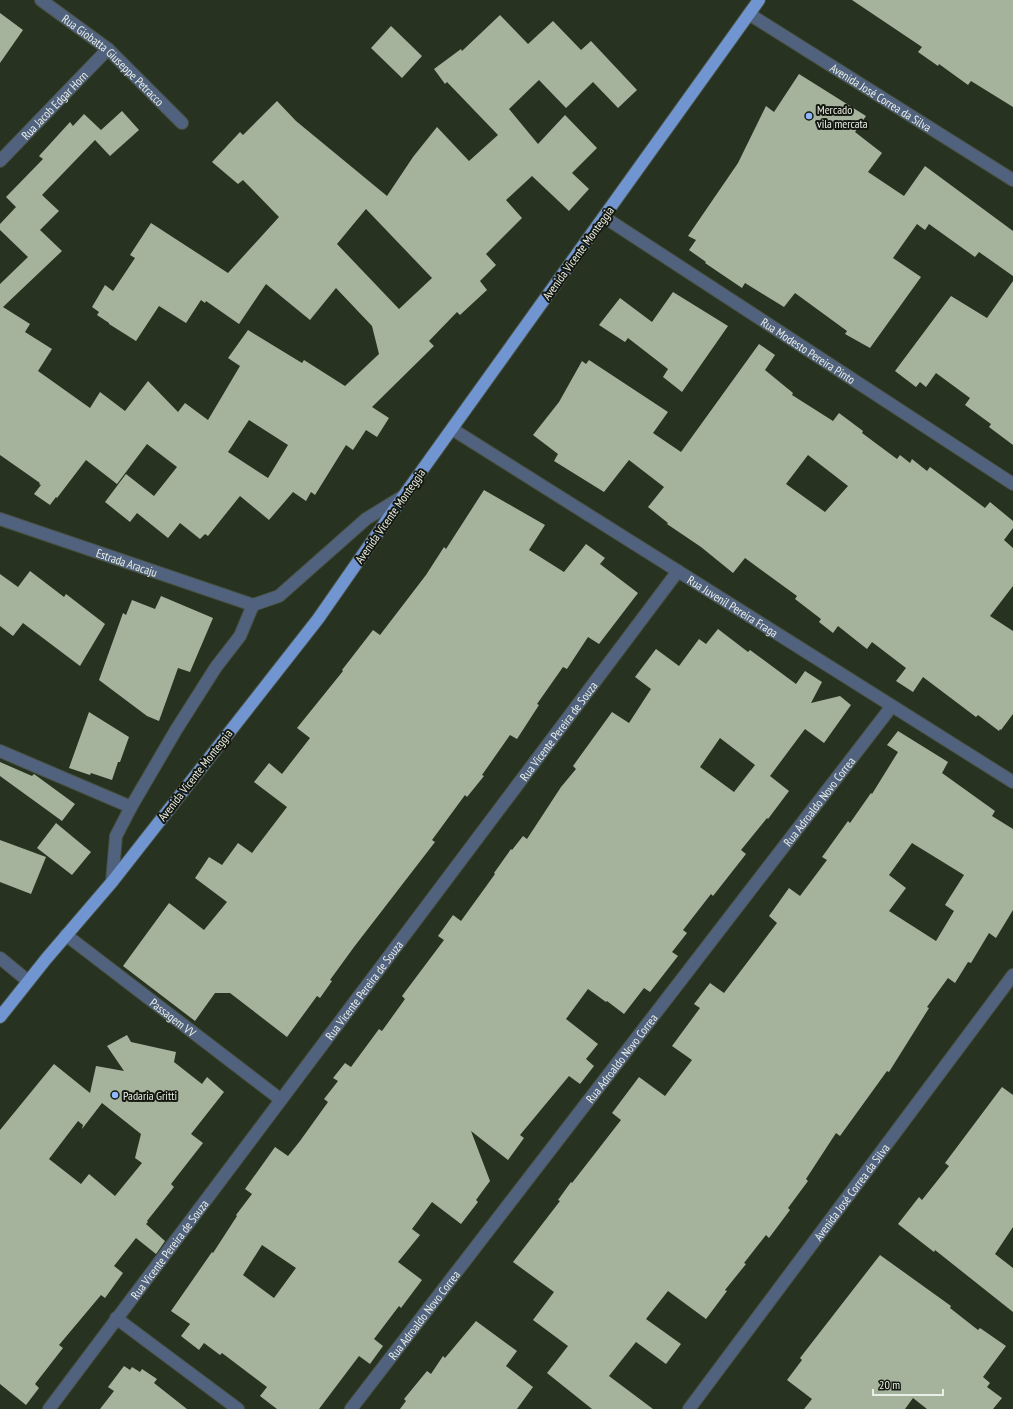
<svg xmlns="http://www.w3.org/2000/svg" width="1013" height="1409" font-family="'PT Sans Narrow',sans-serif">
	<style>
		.building { fill: #a6b39c; fill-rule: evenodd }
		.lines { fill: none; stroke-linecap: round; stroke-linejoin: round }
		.minor-casing { stroke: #47503f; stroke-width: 14 }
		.major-casing { stroke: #47503f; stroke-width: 14 }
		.minor { stroke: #51627f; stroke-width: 12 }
		.major { stroke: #7195d0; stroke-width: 12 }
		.poi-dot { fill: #8fb8fd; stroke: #141810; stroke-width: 1.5 }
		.labels { text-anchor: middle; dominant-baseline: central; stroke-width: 4; stroke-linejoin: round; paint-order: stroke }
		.street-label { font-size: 12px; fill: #e9efe4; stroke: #141810 }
		.poi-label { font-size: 12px; fill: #e9efe4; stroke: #141810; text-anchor: start }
	</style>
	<rect width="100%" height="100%" fill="#283220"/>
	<g class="building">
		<path d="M 852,0 L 1013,0 L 1013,107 L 971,81 L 968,85 L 939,64 L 938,66 L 918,52 L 922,47 Z"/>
		<path d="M 0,13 L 23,30 L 0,63 Z"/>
		<path d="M 500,15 L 528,44 L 553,21 L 581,50 L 591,41 L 637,90 L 618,108 L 593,82 L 566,108 L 539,80 L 509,109 L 538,144 L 565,115 L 597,148 L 572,173 L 589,189 L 569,211 L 532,176 L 506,200 L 522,218 L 486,254 L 496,265 L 480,281 L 487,290 L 460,315 L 457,312 L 429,341 L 434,346 L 372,407 L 389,418 L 377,437 L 366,430 L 353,450 L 346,445 L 315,495 L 311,492 L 306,501 L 293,492 L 269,520 L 240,496 L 208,536 L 205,534 L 200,539 L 180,523 L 168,538 L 137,513 L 130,522 L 105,502 L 126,474 L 154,496 L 177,467 L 147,444 L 117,484 L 86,460 L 57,498 L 56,497 L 50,505 L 34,494 L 41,485 L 39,484 L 40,483 L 0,455 L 0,284 L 28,257 L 0,230 L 0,224 L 16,207 L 6,197 L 43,159 L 39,156 L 70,122 L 73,126 L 84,114 L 101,130 L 122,111 L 139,130 L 110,156 L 95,140 L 42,195 L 59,211 L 40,230 L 62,251 L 3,307 L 30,324 L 25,332 L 52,349 L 38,371 L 90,408 L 100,392 L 125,411 L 148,381 L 178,412 L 185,403 L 208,420 L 240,366 L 228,358 L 248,330 L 302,363 L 304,360 L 345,386 L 379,354 L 372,326 L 336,288 L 310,320 L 266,284 L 239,324 L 206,301 L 205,303 L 201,300 L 186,323 L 159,306 L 136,341 L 109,324 L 109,323 L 97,315 L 99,312 L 92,307 L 105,285 L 113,291 L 135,258 L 130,255 L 151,223 L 228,273 L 279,217 L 243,180 L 238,184 L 212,162 L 240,132 L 243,135 L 277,101 L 296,121 L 387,196 L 413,157 L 437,127 L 469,161 L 498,135 L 447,82 L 445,84 L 434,69 L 461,49 L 462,51 ZM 366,209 L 432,278 L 399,309 L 337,244 ZM 249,420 L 288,445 L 268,478 L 228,452 Z"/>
		<path d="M 391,26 L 422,56 L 402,78 L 371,48 Z"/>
		<path d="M 799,74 L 866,116 L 855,132 L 882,153 L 868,172 L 904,196 L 925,166 L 1013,231 L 1013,276 L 979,252 L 975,257 L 929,224 L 925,230 L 917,224 L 893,258 L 921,277 L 870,348 L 845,334 L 847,331 L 795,293 L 784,307 L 745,283 L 742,288 L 705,263 L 706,262 L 689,250 L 696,240 L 688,236 L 738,163 L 766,106 L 774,112 Z"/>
		<path d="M 1013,281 L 1013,445 L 989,427 L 991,424 L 965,405 L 970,398 L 936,373 L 926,387 L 920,382 L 916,387 L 895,371 L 951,296 L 987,318 Z"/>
		<path d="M 673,292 L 728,326 L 682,392 L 663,377 L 668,369 L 628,338 L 625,342 L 599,325 L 620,298 L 652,322 Z"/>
		<path d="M 759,344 L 775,355 L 765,370 L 793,393 L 792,395 L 833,421 L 839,413 L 863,431 L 862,433 L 897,459 L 900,455 L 910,463 L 912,459 L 927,471 L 930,467 L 985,508 L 990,502 L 1013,521 L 1013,528 L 1004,540 L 1013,548 L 1013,586 L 990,616 L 1013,631 L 1013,714 L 1001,730 L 1000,729 L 999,731 L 978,715 L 976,717 L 923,677 L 913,692 L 896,681 L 906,668 L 872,642 L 867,649 L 838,626 L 833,633 L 819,622 L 821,619 L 795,599 L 797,596 L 745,558 L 733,573 L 701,547 L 667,524 L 668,523 L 648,507 L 664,487 L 629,460 L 604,492 L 554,461 L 558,454 L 533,435 L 559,402 L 582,361 L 586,364 L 589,360 L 668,412 L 653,433 L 681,452 ZM 808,455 L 848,486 L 825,512 L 786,484 Z"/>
		<path d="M 484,490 L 545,525 L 529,550 L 564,572 L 586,544 L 605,558 L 600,564 L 638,593 L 599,644 L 588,637 L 567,669 L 563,667 L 537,704 L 539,705 L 517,739 L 510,735 L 482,775 L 484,776 L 467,797 L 465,795 L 432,840 L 435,842 L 354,947 L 330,980 L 332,981 L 320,998 L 317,996 L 287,1037 L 230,993 L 215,993 L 195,1021 L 123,966 L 169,903 L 204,930 L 227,902 L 195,878 L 209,857 L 222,865 L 238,843 L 252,853 L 287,807 L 254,782 L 269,763 L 282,774 L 310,738 L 297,728 L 343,671 L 342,670 L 373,630 L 380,635 L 426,575 L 444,547 L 446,549 Z"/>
		<path d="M 30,571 L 64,597 L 66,594 L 105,624 L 80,666 L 23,623 L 13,636 L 0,626 L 0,574 L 18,587 Z"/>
		<path d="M 161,596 L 213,618 L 190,672 L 178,668 L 159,721 L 147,716 L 99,680 L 123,613 L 126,615 L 132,600 L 155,609 Z"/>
		<path d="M 718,629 L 748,652 L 750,650 L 796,684 L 805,671 L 822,682 L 811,703 L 840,696 L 851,705 L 824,743 L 805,729 L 770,776 L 789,791 L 768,819 L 767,818 L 741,850 L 746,854 L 713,896 L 711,894 L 683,930 L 687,933 L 672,952 L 678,956 L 650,992 L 644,988 L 624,1014 L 607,1001 L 606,1002 L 588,989 L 566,1019 L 598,1044 L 586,1059 L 594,1066 L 580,1084 L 569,1076 L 520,1135 L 524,1138 L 508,1160 L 471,1131 L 490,1181 L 476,1200 L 478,1202 L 461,1224 L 432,1202 L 412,1229 L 420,1235 L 398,1262 L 422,1280 L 401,1308 L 399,1306 L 374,1339 L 383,1346 L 370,1364 L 359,1356 L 319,1409 L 277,1409 L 260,1396 L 267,1387 L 222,1353 L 220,1355 L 204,1343 L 199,1350 L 181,1336 L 190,1324 L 171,1311 L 212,1252 L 213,1253 L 237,1216 L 236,1215 L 252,1194 L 245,1189 L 275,1147 L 288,1156 L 300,1141 L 328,1102 L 324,1099 L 338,1081 L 333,1078 L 345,1063 L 351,1067 L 379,1029 L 382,1031 L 405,999 L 402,996 L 444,940 L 438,936 L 453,915 L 461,921 L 495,874 L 494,873 L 511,849 L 512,850 L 523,836 L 527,839 L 561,787 L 576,769 L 573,766 L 612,712 L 629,723 L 651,689 L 635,677 L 656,649 L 679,666 L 699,639 L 706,644 ZM 720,738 L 755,765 L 734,792 L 700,767 ZM 262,1245 L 296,1268 L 274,1298 L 243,1275 Z"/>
		<path d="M 89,712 L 129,737 L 120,762 L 118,762 L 112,780 L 91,773 L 90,775 L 69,768 Z"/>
		<path d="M 898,731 L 948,762 L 942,773 L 995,811 L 992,816 L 1013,829 L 1013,910 L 996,938 L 989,933 L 971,963 L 968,962 L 955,983 L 948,978 L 927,1007 L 929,1008 L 889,1072 L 887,1071 L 840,1136 L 836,1133 L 806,1179 L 808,1181 L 788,1208 L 790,1210 L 769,1238 L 766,1235 L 744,1263 L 746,1264 L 725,1290 L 727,1291 L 706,1319 L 668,1291 L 646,1319 L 681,1344 L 666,1364 L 636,1342 L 609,1376 L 653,1409 L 592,1409 L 547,1373 L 568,1346 L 533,1320 L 554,1292 L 513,1262 L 560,1201 L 558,1200 L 571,1182 L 572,1183 L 621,1120 L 612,1113 L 639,1077 L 665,1096 L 692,1060 L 672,1046 L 700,1008 L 694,1004 L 710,983 L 724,993 L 777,923 L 769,916 L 789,888 L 800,896 L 827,860 L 822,857 L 848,821 L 850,823 L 871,793 L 872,794 L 898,752 L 887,745 ZM 912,843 L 964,875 L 945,905 L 954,911 L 936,941 L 889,911 L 906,888 L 889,875 Z"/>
		<path d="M 0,762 L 32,776 L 34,774 L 75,804 L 62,821 L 0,776 Z"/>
		<path d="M 56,823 L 91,852 L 72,875 L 37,848 Z"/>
		<path d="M 0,840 L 46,857 L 31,894 L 0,882 Z"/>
		<path d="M 127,1035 L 131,1042 L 176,1052 L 174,1062 L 202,1084 L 207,1077 L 224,1092 L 191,1134 L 203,1143 L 171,1184 L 174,1187 L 147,1221 L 148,1222 L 146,1224 L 165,1241 L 156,1254 L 136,1238 L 114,1266 L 123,1273 L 105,1298 L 101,1295 L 59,1345 L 63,1348 L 35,1384 L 39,1388 L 26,1405 L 0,1384 L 0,1130 L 54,1064 L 90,1093 L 96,1066 L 124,1071 L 107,1046 ZM 102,1103 L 141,1134 L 135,1158 L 142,1163 L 115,1196 L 89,1174 L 81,1184 L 49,1159 L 78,1121 L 83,1125 L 82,1129 Z"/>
		<path d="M 1002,1087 L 1013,1095 L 1013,1227 L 995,1254 L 1013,1268 L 1013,1312 L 935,1250 L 934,1252 L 898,1224 L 919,1197 L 922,1200 L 949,1166 L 945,1163 Z"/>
		<path d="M 880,1255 L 951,1306 L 950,1308 L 978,1330 L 980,1328 L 1006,1346 L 983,1377 L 990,1383 L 987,1387 L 1002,1398 L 993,1409 L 927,1409 L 913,1398 L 905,1409 L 804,1409 L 812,1399 L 787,1380 L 802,1360 L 800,1358 Z"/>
		<path d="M 476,1321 L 517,1351 L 506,1366 L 533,1387 L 517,1409 L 400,1409 L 406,1401 L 404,1399 L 427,1371 L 431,1374 L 443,1356 L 445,1358 Z"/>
		<path d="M 124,1366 L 130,1370 L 132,1367 L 140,1372 L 142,1369 L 157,1379 L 154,1383 L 187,1409 L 100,1409 L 114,1391 L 108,1387 Z"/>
	</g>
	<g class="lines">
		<defs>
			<g id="minor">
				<path id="s1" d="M 41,0 L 108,49 L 182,123"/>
				<path id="s2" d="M 749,14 L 1013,180"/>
				<path id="s3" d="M 0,161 L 108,49"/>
				<path id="s4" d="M 604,217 L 1013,484"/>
				<path id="s5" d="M 452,429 L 1013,782"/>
				<path id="s6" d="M 0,519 L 253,605"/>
				<path d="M 0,751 L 131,807"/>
				<path d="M 112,882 L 116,836 L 131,807 L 176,730 L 216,667 L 240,636 L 253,605 L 279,596 L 366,519 L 405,495"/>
				<path id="s7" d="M 66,935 L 280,1099"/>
				<path d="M 0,958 L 28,981"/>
				<path d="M 116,1318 L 238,1409"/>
				<path id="s8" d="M 49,1409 L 678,571"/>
				<path id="s9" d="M 351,1409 L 892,706"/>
				<path id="s10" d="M 689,1409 L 1013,975"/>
			</g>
			<path id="major" d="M 0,1017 L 46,959 L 112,882 L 318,619 L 405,494 L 759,0"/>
		</defs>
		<use href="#minor" class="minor-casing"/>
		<use href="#major" class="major-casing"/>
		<use href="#minor" class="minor"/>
		<use href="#major" class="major"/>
	</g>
	<g class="poi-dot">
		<circle cx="809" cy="116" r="4"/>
		<circle cx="115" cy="1095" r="4"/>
	</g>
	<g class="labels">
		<g class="street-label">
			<text stroke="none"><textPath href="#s1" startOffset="94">Rua Giobatta Giuseppe Petracco</textPath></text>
			<text stroke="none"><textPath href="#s2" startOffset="156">Avenida José Correa da Silva</textPath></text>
			<text stroke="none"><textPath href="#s3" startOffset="78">Rua Jacob Edgar Horn</textPath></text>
			<text transform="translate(578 253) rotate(-54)">Avenida Vicente Monteggia</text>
			<text stroke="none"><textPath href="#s4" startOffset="244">Rua Modesto Pereira Pinto</textPath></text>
			<text transform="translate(390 516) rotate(-55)">Avenida Vicente Monteggia</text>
			<text stroke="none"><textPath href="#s6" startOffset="134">Estrada Aracaju</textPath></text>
			<text stroke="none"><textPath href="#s5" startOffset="332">Rua Juvenil Pereira Fraga</textPath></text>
			<text stroke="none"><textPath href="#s8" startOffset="848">Rua Vicente Pereira de Souza</textPath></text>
			<text transform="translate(195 775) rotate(-52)">Avenida Vicente Monteggia</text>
			<text stroke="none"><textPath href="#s9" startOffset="767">Rua Adroaldo Novo Correa</textPath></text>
			<text stroke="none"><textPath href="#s8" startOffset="524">Rua Vicente Pereira de Souza</textPath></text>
			<text stroke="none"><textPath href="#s7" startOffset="135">Passagem VV</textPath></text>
			<text stroke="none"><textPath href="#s9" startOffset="443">Rua Adroaldo Novo Correa</textPath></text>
			<text stroke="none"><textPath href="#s10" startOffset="271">Avenida José Correa da Silva</textPath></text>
			<text stroke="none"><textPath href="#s8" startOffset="200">Rua Vicente Pereira de Souza</textPath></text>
			<text stroke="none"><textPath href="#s9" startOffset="119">Rua Adroaldo Novo Correa</textPath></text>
		</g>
		<g class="poi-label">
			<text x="817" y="109">Mercado<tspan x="817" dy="14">vila mercata</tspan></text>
			<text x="123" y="1095">Padaria Gritti</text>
		</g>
	</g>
	<path d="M873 1389v6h70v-6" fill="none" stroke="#e9efe4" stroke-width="2"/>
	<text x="879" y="1389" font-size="12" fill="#e9efe4" stroke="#141810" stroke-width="3" paint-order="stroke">20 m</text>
</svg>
